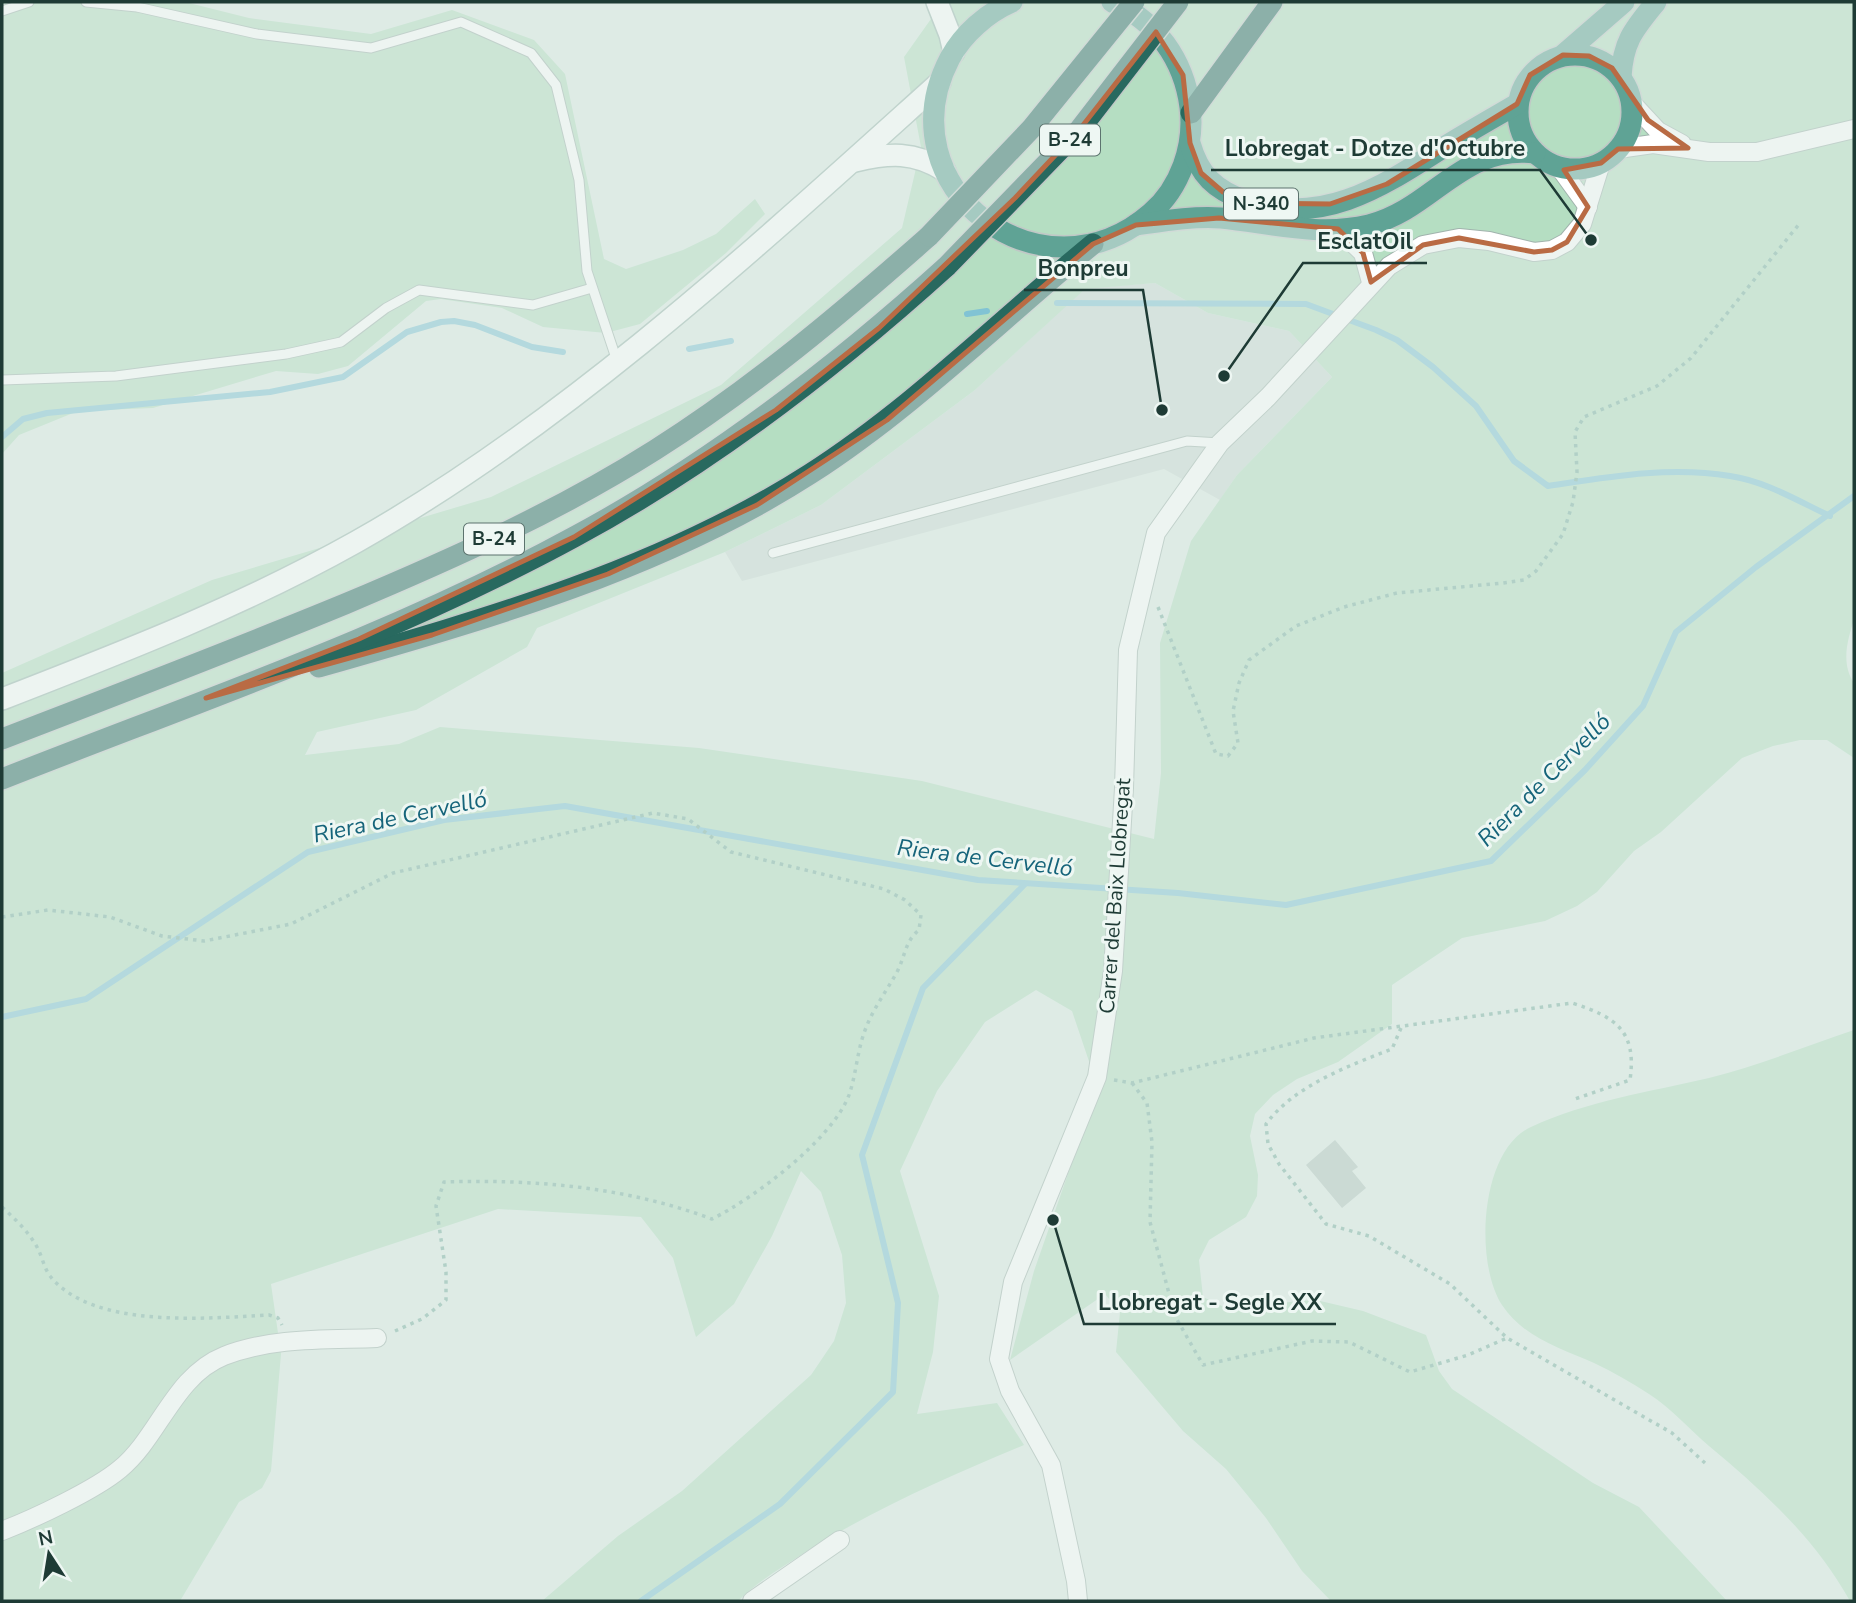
<svg xmlns="http://www.w3.org/2000/svg" width="1856" height="1603" font-family="'Nunito Sans',sans-serif">
	<style>
		.built { fill: #ccdad4 }
		.green { fill: #b5dec2; fill-rule: evenodd }
		.lines { fill: none; stroke-linecap: round; stroke-linejoin: round }
		.stream { stroke: #81c3d4; stroke-width: 6 }
		.building { fill: #b3c5bf }
		.lane-casing { stroke: #a1b3ad; stroke-width: 11 }
		.street-casing { stroke: #a1b3ad; stroke-width: 20 }
		.secondary-casing { stroke: #9cb7af; stroke-width: 24 }
		.primary-casing { stroke: #c0c8c6; stroke-width: 24 }
		.highway-casing { stroke: #c0c8c6; stroke-width: 24 }
		.path { stroke: #7cb0a3; stroke-width: 3.5; stroke-dasharray: 3.5 5; stroke-linecap: butt }
		.lane { stroke: #fff; stroke-width: 9 }
		.street { stroke: #fff; stroke-width: 18 }
		.secondary { stroke: #fff; stroke-width: 21 }
		.primary { stroke: #5fa395; stroke-width: 21 }
		.highway { stroke: #28695f; stroke-width: 21 }
		.highway-bridge-casing { stroke: #c0c8c6; stroke-width: 24; stroke-linecap: butt }
		.highway-bridge { stroke: #28695f; stroke-width: 21 }
		.marked { fill: none; stroke: #b96b44; stroke-width: 5; stroke-linejoin: round }
		.labels { text-anchor: middle; dominant-baseline: central; stroke-width: 6; stroke-linejoin: round; paint-order: stroke }
		.shield { fill: #eef7f3; stroke: #5c736e; stroke-width: 2 }
		.shield-label { font-size: 19px; font-weight: bold; fill: #1e3b35 }
		.street-label { font-size: 21px; fill: #1e3b35; stroke: #eef7f3 }
		.water-label { font-size: 23px; font-style: italic; fill: #15647a; stroke: #eef7f3 }
		.leader { fill: none; stroke: #1e3b35; stroke-width: 2.5 }
		.callout-dot { fill: #1e3b35; stroke: #eef7f3; stroke-width: 2.5 }
		.callout-label { font-size: 23px; text-anchor: middle; font-weight: bold; fill: #1e3b35; stroke: #eef7f3; stroke-width: 6; stroke-linejoin: round; paint-order: stroke }
	</style>
	<rect width="100%" height="100%" fill="#deebe5"/>
	<path class="built" d="M 1155,283 L 1208,313 L 1289,331 L 1332,377 L 1237,475 L 1220,500 L 1164,469 L 742,581 L 725,552 L 821,505 L 975,390 L 1085,288 Z"/>
	<g class="green">
		<path d="M 2,2 L 185,2 L 249,18 L 371,34 L 452,10 L 534,40 L 565,74 L 604,259 L 626,269 L 683,250 L 716,234 L 755,199 L 765,214 L 726,253 L 640,324 L 606,333 L 543,327 L 502,308 L 441,299 L 426,301 L 348,366 L 318,374 L 276,371 L 153,408 L 78,411 L 19,435 L 2,454 Z"/>
		<path d="M 943,2 L 1854,2 L 1854,620 C 1847,641 1841,664 1854,683 L 1854,758 L 1827,740 L 1800,740 L 1773,746 L 1742,758 L 1661,832 L 1634,851 L 1597,892 L 1577,906 L 1545,921 L 1462,938 L 1392,985 L 1392,1024 L 1338,1062 L 1297,1079 L 1273,1095 L 1255,1114 L 1250,1136 L 1258,1175 L 1257,1196 L 1246,1217 L 1209,1240 L 1199,1260 L 1203,1297 L 1224,1307 L 1316,1300 L 1363,1311 L 1426,1335 L 1439,1371 L 1452,1389 L 1593,1483 L 1639,1507 L 1727,1601 L 1331,1601 L 1302,1571 L 1266,1518 L 1226,1469 L 1183,1431 L 1116,1352 L 1120,1312 L 1105,1294 L 1010,1360 L 1034,1271 L 1098,1088 L 1072,1011 L 1036,990 L 985,1022 L 937,1091 L 900,1171 L 939,1296 L 933,1352 L 917,1414 L 997,1403 L 1024,1445 C 949,1476 877,1508 807,1551 C 783,1567 759,1580 738,1601 L 542,1601 L 618,1536 L 682,1491 L 811,1375 L 834,1341 L 846,1303 L 842,1255 L 821,1192 L 801,1171 L 772,1236 L 734,1304 L 696,1337 L 673,1258 L 641,1217 L 498,1209 L 271,1284 L 281,1354 L 271,1471 L 262,1488 L 239,1502 L 180,1601 L 2,1601 L 2,673 L 212,580 L 491,497 L 721,385 L 902,228 L 921,147 L 904,57 ZM 1155,283 L 1208,313 L 1289,331 L 1332,377 L 1237,475 L 1191,541 L 1160,643 L 1161,773 L 1154,839 L 922,781 L 699,748 L 440,727 L 399,744 L 305,755 L 317,732 L 416,710 L 527,647 L 537,628 L 725,552 L 821,505 L 975,390 L 1085,289 Z"/>
		<path d="M 1854,1030 L 1854,1601 L 1850,1601 C 1815,1538 1764,1492 1709,1446 C 1689,1429 1672,1409 1649,1394 C 1632,1383 1613,1372 1594,1363 C 1560,1348 1524,1338 1502,1305 C 1474,1262 1480,1150 1531,1127 C 1587,1101 1649,1092 1709,1078 C 1758,1066 1806,1046 1854,1030 Z"/>
	</g>
	<g class="lines">
		<g class="stream">
			<path d="M 1057,303 L 1306,304 L 1376,330 L 1397,340 L 1433,367 L 1476,406 L 1514,461 L 1548,486 C 1608,477 1669,466 1730,476 C 1765,481 1798,501 1830,516"/>
			<path d="M 967,314 L 987,311"/>
			<path d="M 689,349 L 731,341"/>
			<path d="M 2,437 L 23,419 L 47,413 L 270,392 L 343,377 L 407,332 L 441,322 L 454,321 L 475,325 L 532,347 L 563,352"/>
			<path d="M 2,1017 L 86,999 L 308,852 L 444,820 L 565,806 L 978,880 L 1178,893 L 1286,905 L 1491,861 L 1585,770 L 1643,706 L 1676,632 L 1756,567 L 1854,496"/>
			<path d="M 641,1601 L 780,1504 L 893,1392 L 898,1303 L 862,1155 L 923,988 L 1025,884"/>
		</g>
	</g>
	<path class="building" d="M 1335,1140 L 1358,1167 L 1352,1171 L 1366,1188 L 1342,1208 L 1306,1165 Z"/>
	<g class="lines">
		<defs>
			<g id="lane">
				<path d="M 86,2 L 137,7 L 257,34 L 371,48 L 461,22 L 531,53 L 556,85 L 579,180 L 587,271 L 617,361"/>
				<path d="M 2,11 L 29,2"/>
				<path d="M 2,380 L 116,376 L 286,354 L 341,342 L 386,308 L 419,290 L 533,305 L 592,288"/>
				<path d="M 773,553 L 1187,441 L 1220,443"/>
			</g>
			<g id="street">
				<path d="M 1632,103 L 1658,131 L 1682,144"/>
				<path d="M 1618,149 L 1653,144 L 1709,152 L 1757,152 L 1854,129"/>
				<path d="M 1559,167 L 1588,207"/>
				<path d="M 1338,229 L 1363,253 L 1371,282"/>
				<path d="M 2,1531 C 33,1519 95,1490 120,1469 C 159,1437 174,1376 224,1356 C 272,1337 327,1340 377,1338"/>
				<path d="M 752,1601 L 840,1540"/>
				<path d="M 1078,1601 L 1076,1581 L 1051,1465 L 1010,1391 L 999,1359 L 1013,1282 L 1097,1077 L 1113,971 L 1124,788 L 1128,650 L 1156,533 L 1220,443 L 1268,397 L 1389,266 L 1423,245 L 1459,238 L 1489,241 L 1534,252 L 1552,250 L 1567,242 L 1582,224 L 1601,163"/>
			</g>
			<g id="secondary">
				<path d="M 937,2 L 950,35 L 954,52"/>
				<path d="M 855,161 C 889,153 914,151 945,171"/>
				<path d="M 2,699 C 123,652 242,606 356,542 C 567,423 760,244 940,82"/>
			</g>
			<g id="primary">
				<path d="M 1012,2 C 987,13 963,34 950,58 C 882,187 1042,308 1151,213 C 1180,188 1195,146 1190,107 C 1184,60 1156,20 1112,2"/>
				<circle cx="1575" cy="112" r="57"/>
				<path d="M 1563,55 L 1624,2"/>
				<path d="M 1621,77 C 1623,41 1634,29 1656,2"/>
				<path d="M 1190,143 C 1199,175 1215,190 1246,201 C 1323,227 1383,186 1444,147 C 1468,132 1493,118 1517,104"/>
				<path d="M 1136,225 C 1164,221 1193,216 1221,218 C 1271,223 1318,237 1369,225 C 1433,209 1462,144 1535,153"/>
			</g>
			<g id="highway">
				<path d="M 1191,113 L 1272,2"/>
				<path d="M 319,667 C 487,619 662,569 810,474 C 913,408 999,321 1093,244"/>
				<path d="M 2,739 C 116,695 231,651 345,604 C 452,559 557,512 655,450 C 753,388 842,313 929,236"/>
				<path d="M 2,779 C 194,703 392,636 574,537 C 710,464 832,370 947,266"/>
			</g>
		</defs>
		<use href="#lane" class="lane-casing"/>
		<use href="#street" class="street-casing"/>
		<use href="#secondary" class="secondary-casing"/>
		<use href="#primary" class="primary-casing"/>
		<use href="#highway" class="highway-casing"/>
		<g class="path">
			<path d="M 1158,607 L 1216,754 L 1228,756 L 1238,743 L 1233,711 L 1239,683 L 1249,660 L 1296,626 L 1344,607 L 1397,593 L 1503,583 L 1524,580 L 1536,571 L 1563,534 L 1573,502 L 1577,472 L 1575,432 L 1584,417 L 1657,386 L 1691,358 L 1800,223"/>
			<path d="M 2,917 L 48,910 L 110,917 L 162,936 L 204,941 L 291,924 L 393,873 L 653,813 L 688,819 L 731,852 L 884,889 L 905,900 L 921,915 L 919,930 C 905,941 905,957 897,972 C 886,992 872,1010 864,1033 C 857,1053 856,1075 849,1095 C 832,1140 754,1198 712,1219 C 626,1187 535,1179 444,1182 L 436,1206 L 446,1272 L 446,1300 L 422,1319 L 395,1331"/>
			<path d="M 1401,1028 L 1392,1049 C 1348,1066 1294,1086 1266,1124 L 1268,1144 L 1279,1164 L 1326,1224 L 1369,1236 L 1450,1284 L 1507,1338 L 1672,1433 L 1705,1463"/>
			<path d="M 1114,1080 L 1132,1083 L 1314,1038 L 1572,1003 C 1616,1017 1637,1031 1630,1080 L 1572,1100"/>
			<path d="M 1132,1083 L 1147,1103 L 1152,1142 L 1150,1222 L 1175,1316 L 1203,1365 L 1312,1341 L 1349,1342 L 1410,1372 L 1468,1355 L 1507,1338"/>
			<path d="M 2,1207 C 15,1219 28,1231 37,1247 C 42,1256 44,1268 50,1276 C 93,1330 209,1318 269,1315 L 278,1318 L 282,1325"/>
		</g>
		<use href="#lane" class="lane"/>
		<use href="#street" class="street"/>
		<use href="#secondary" class="secondary"/>
		<use href="#primary" class="primary"/>
		<use href="#highway" class="highway"/>
		<defs>
			<g id="highway-bridge">
				<path d="M 929,236 L 1031,129 L 1134,2"/>
				<path d="M 947,266 L 1080,129 L 1178,2"/>
			</g>
		</defs>
		<use href="#highway-bridge" class="highway-bridge-casing"/>
		<use href="#highway-bridge" class="highway-bridge"/>
	</g>
	<path d="M0 0H1856V1603H0ZM 1156,32 L 1183,75 L 1190,143 L 1201,173 L 1223,192 L 1254,203 L 1330,204 L 1387,184 L 1517,104 L 1530,75 L 1563,55 L 1589,56 L 1612,68 L 1648,120 L 1688,148 L 1618,149 L 1601,163 L 1564,170 L 1588,207 L 1567,242 L 1552,250 L 1534,252 L 1459,238 L 1423,245 L 1371,282 L 1363,253 L 1338,229 L 1219,218 L 1136,225 L 1093,244 L 887,420 L 757,505 L 608,574 L 432,635 L 206,698 L 359,639 L 574,537 L 776,410 L 879,328 L 1015,198 L 1080,129 Z" fill="#deebe5" fill-opacity=".55" fill-rule="evenodd"/>
	<path class="marked" d="M 1156,32 L 1183,75 L 1190,143 L 1201,173 L 1223,192 L 1254,203 L 1330,204 L 1387,184 L 1517,104 L 1530,75 L 1563,55 L 1589,56 L 1612,68 L 1648,120 L 1688,148 L 1618,149 L 1601,163 L 1564,170 L 1588,207 L 1567,242 L 1552,250 L 1534,252 L 1459,238 L 1423,245 L 1371,282 L 1363,253 L 1338,229 L 1219,218 L 1136,225 L 1093,244 L 887,420 L 757,505 L 608,574 L 432,635 L 206,698 L 359,639 L 574,537 L 776,410 L 879,328 L 1015,198 L 1080,129 Z"/>
	<g class="labels">
		<g class="shield">
			<rect x="1040" y="124.5" width="60" height="31" rx="5"/>
			<rect x="1224" y="188.5" width="74" height="31" rx="5"/>
			<rect x="464" y="523.5" width="60" height="31" rx="5"/>
		</g>
		<g class="shield-label">
			<text x="1070" y="140">B-24</text>
			<text x="1261" y="204">N-340</text>
			<text x="494" y="539">B-24</text>
		</g>
		<g class="street-label">
			<text transform="translate(1115 896) rotate(-86)">Carrer del Baix Llobregat</text>
		</g>
		<g class="water-label">
			<text transform="translate(1544 780) rotate(-45)">Riera de Cervelló</text>
			<text transform="translate(400 817) rotate(-12)">Riera de Cervelló</text>
			<text transform="translate(985 858) rotate(7)">Riera de Cervelló</text>
		</g>
	</g>
	<path class="leader" d="M1591 240L1540 170H1211M1224 376L1303 263H1427M1162 410L1143 290H1024M1053 1220L1084 1324H1336"/>
	<g class="callout-dot">
		<circle cx="1591" cy="240" r="7"/>
		<circle cx="1224" cy="376" r="7"/>
		<circle cx="1162" cy="410" r="7"/>
		<circle cx="1053" cy="1220" r="7"/>
	</g>
	<g class="callout-label">
		<text x="1375" y="156">Llobregat - Dotze d'Octubre</text>
		<text x="1365" y="249">EsclatOil</text>
		<text x="1083" y="276">Bonpreu</text>
		<text x="1210" y="1310">Llobregat - Segle XX</text>
	</g>
	<rect width="1856" height="1603" fill="none" stroke="#1e3b35" stroke-width="7"/>
	<g transform="translate(49 1554) rotate(348)" stroke="#eef7f3" stroke-width="5" paint-order="stroke">
	<path d="M0-5L12 26L0 18L-12 26Z" fill="#1e3b35"/>
	<text y="-10" font-size="19" font-weight="bold" text-anchor="middle" fill="#1e3b35">N</text>
	</g>
</svg>
